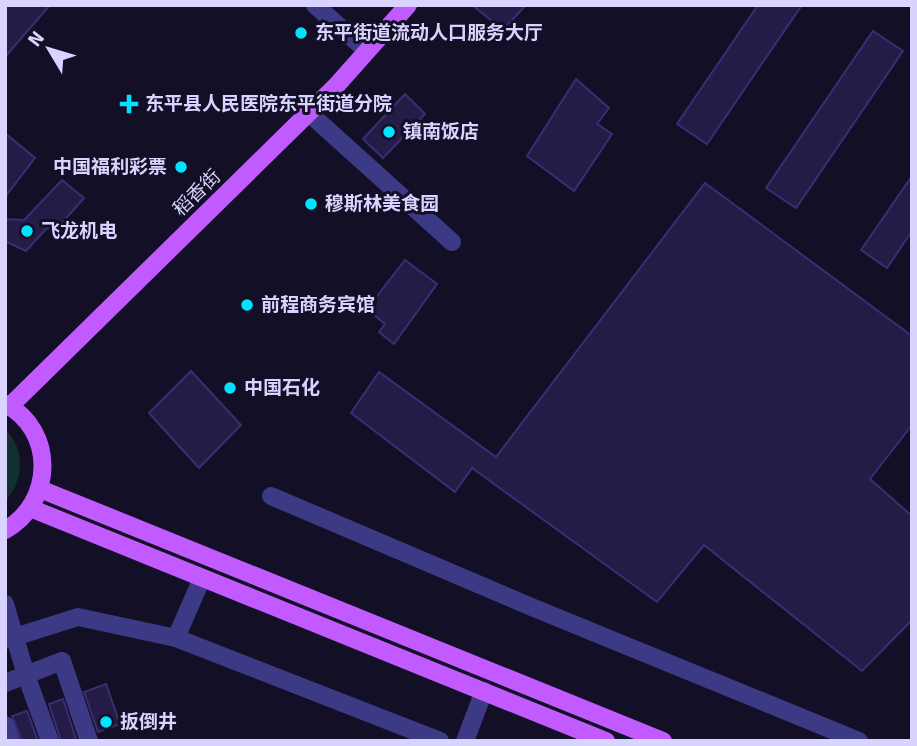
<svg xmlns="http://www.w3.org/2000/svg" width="917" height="746" font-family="Signika,'Noto Sans SC',sans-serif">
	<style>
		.green { fill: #12302f }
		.building { fill: #241b47; stroke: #3b2d73; stroke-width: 2 }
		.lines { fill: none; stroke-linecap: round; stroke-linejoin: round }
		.minor { stroke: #3d3a85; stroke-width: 18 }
		.major { stroke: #c25bff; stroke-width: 18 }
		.poi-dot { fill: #00e5ff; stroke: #130f26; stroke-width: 2.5 }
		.labels { text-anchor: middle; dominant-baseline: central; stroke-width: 6; stroke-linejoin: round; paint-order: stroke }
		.poi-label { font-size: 19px; font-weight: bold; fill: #d9d4ff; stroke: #130f26; text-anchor: start }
		.street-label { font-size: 19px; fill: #d9d4ff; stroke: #130f26 }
	</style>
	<rect width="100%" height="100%" fill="#130f26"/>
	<path class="green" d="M 5,429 C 26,449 24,481 5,501 Z"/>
	<g class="building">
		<path d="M 5,5 L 50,5 L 5,57 Z"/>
		<path d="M 472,5 L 526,5 L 503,30 Z"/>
		<path d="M 758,5 L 802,5 L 707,144 L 677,124 Z"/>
		<path d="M 873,31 L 903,51 L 796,208 L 766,188 Z"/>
		<path d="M 576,79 L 609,108 L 597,124 L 612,134 L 574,191 L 527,156 Z"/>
		<path d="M 405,94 L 425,114 L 383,158 L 363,139 Z"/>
		<path d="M 5,133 L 35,158 L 5,197 Z"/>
		<path d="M 912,176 L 912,231 L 887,268 L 861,250 Z"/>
		<path d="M 62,180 L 84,198 L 54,232 L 47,228 L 26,251 L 5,241 L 5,219 L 24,220 Z"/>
		<path d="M 705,183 L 912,336 L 912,425 L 870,479 L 912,516 L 912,620 L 862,671 L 704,545 L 657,602 L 472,468 L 455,492 L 351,413 L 379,372 L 496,457 Z"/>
		<path d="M 405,260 L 437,284 L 394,344 L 379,332 L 385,324 L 367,309 Z"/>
		<path d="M 191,371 L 241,425 L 199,468 L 149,413 Z"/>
		<path d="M 106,684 L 120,724 L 98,732 L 84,692 Z"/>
		<path d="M 63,699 L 76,739 L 72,741 L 61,741 L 49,704 Z"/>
		<path d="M 27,711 L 38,741 L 22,741 L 12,716 Z"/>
	</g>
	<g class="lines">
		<g class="minor">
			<path d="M 315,5 L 367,51"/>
			<path d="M 309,113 L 452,242"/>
			<path d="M 271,496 L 534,608 L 859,741"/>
			<path d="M 5,604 L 26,675 L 50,741"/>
			<path d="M 176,638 L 202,578"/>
			<path d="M 5,640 L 78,617 L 176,638 L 440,741"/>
			<path d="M 5,683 L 62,661 L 89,741"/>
			<path d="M 5,725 L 11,741"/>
			<path d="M 465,741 L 484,691"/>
		</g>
		<g class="major">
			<path d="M 5,404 C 56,430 54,503 5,530"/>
			<path d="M 10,406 L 336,86 L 408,5"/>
			<path d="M 40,489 L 663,741"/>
			<path d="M 30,508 L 606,741"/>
		</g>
	</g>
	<g class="poi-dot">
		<circle cx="301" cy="33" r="7"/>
		<path d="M125.5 93.5h7v7h7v7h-7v7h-7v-7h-7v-7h7z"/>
		<circle cx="389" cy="132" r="7"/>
		<circle cx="181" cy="167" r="7"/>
		<circle cx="311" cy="204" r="7"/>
		<circle cx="27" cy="231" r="7"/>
		<circle cx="247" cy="305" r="7"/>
		<circle cx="230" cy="388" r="7"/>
		<circle cx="106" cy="722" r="7"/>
	</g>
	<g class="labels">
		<g class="poi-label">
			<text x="315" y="33">东平街道流动人口服务大厅</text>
			<text x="145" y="104">东平县人民医院东平街道分院</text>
			<text x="403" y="132">镇南饭店</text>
			<text x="167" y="167" text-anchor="end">中国福利彩票</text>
			<text x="325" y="204">穆斯林美食园</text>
			<text x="41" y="231">飞龙机电</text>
			<text x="261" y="305">前程商务宾馆</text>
			<text x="244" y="388">中国石化</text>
			<text x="120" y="722">扳倒井</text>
		</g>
		<g class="street-label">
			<text transform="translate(197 193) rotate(-44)">稻香街</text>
		</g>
	</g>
	<rect width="917" height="746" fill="none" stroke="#d9d4ff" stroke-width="14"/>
	<g transform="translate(49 49) rotate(308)" stroke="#130f26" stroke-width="5" paint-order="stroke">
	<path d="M0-5L12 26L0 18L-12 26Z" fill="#d9d4ff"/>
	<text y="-10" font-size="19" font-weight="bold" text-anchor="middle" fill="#d9d4ff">N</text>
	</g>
</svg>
